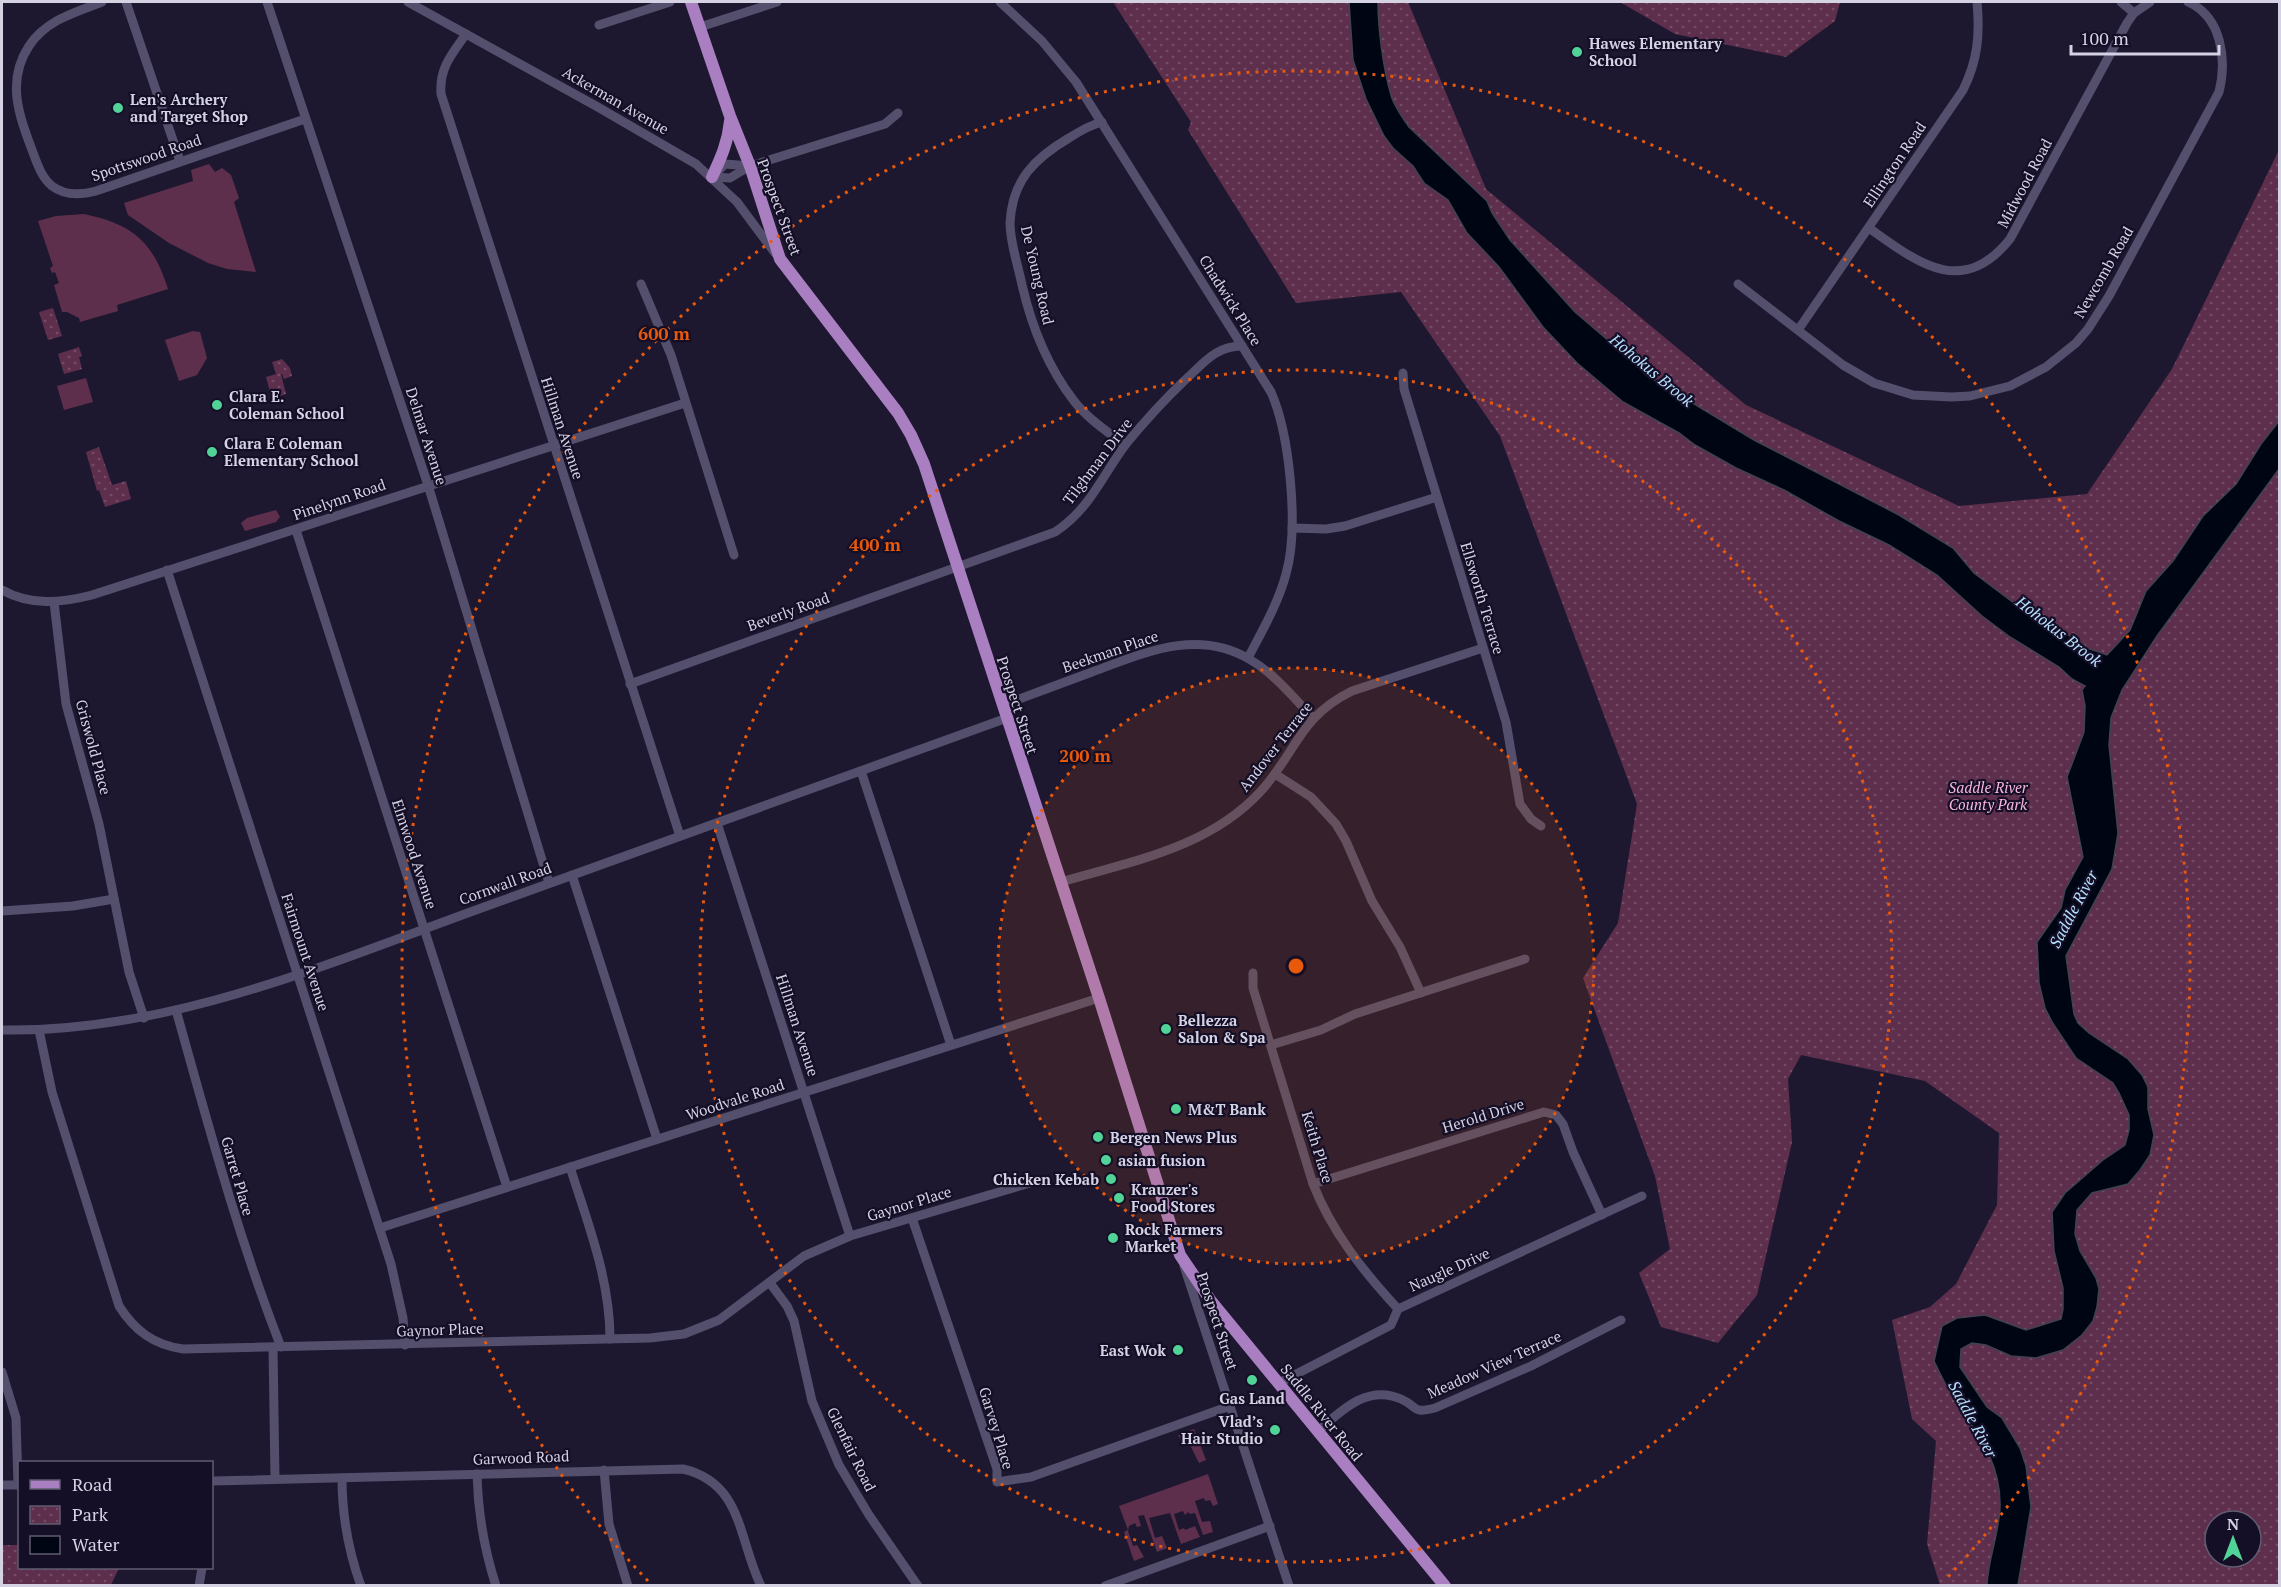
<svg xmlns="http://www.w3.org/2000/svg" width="2281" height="1587" font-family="'PT Serif',serif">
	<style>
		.green { fill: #5e2f4c }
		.park { fill: url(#park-dots); fill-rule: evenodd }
		.water { fill: #000514; stroke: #404252; stroke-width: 1.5 }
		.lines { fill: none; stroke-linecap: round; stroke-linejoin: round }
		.minor { stroke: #534f6c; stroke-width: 9 }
		.major { stroke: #a97fc1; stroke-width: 12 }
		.ring { fill: none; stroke: #e8590c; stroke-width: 3; stroke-dasharray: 3 6 }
		.poi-dot { fill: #51d397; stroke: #140e26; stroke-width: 2 }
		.labels { text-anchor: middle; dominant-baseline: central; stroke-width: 4.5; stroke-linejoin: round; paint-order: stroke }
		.poi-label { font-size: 15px; font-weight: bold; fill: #d4d2e3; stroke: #140e26; text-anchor: start }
		.street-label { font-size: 15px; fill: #d4d2e3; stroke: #140e26 }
		.park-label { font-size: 15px; font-style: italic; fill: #f8b5db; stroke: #140e26 }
		.water-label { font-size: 16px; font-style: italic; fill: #b5e0fe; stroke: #140e26 }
		.centre { fill: #e8590c; stroke: #140e26; stroke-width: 3 }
		.ring-label { font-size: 18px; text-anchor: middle; font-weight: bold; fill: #e8590c; stroke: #140e26; stroke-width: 4.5; stroke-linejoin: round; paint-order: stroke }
	</style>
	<defs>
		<pattern id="park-dots" width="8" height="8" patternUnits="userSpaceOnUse" patternTransform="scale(1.5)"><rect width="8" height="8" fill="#5e2f4c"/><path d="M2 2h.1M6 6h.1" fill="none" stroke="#744c66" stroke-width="1.8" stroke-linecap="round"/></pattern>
	</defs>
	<rect width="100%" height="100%" fill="#1d1830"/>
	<g class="green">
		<path d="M 209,164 L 215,172 L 222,168 L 231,175 L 239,198 L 234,202 L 256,272 L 227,269 L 208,263 L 169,243 L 128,215 L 124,203 L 193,181 L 191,170 Z"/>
		<path d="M 84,214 C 132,224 153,241 168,289 L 117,305 L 118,311 L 80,322 L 79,318 L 67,312 L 62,312 L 54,285 L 59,283 L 55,272 L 52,273 L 50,268 L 53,266 L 38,221 L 56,216 Z"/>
		<path d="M 193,331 L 200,332 L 207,358 L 197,375 L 179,381 L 165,340 Z"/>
		<path d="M 86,378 L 93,402 L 64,410 L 57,386 Z"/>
		<path d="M 276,510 L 280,517 L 276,522 L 245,531 L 241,523 L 247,518 Z"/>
		<path d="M 1194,1429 L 1206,1460 L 1199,1463 L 1190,1445 L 1184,1446 L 1178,1435 Z"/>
		<path d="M 1208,1474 L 1218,1504 L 1213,1506 L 1210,1500 L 1205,1501 L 1204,1498 L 1195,1501 L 1202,1522 L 1210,1521 L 1213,1532 L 1203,1535 L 1195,1513 L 1190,1514 L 1188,1512 L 1185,1515 L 1183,1511 L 1174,1514 L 1179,1530 L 1184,1528 L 1185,1530 L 1195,1526 L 1200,1537 L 1181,1544 L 1170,1513 L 1149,1518 L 1155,1538 L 1162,1536 L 1167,1548 L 1157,1552 L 1144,1515 L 1138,1516 L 1141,1526 L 1137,1527 L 1135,1523 L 1129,1526 L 1128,1531 L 1133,1546 L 1137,1545 L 1144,1557 L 1134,1561 L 1124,1532 L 1128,1530 L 1119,1506 Z"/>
	</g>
	<g class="park">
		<path d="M 1113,2 L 1408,2 L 1486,189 L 1746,405 L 1959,506 L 2087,494 L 2172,369 L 2279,150 L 2279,1585 L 1940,1585 L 1927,1544 L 1936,1441 L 1912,1419 L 1892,1320 L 1930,1307 L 1956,1284 L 1997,1205 L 1999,1133 L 1925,1081 L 1801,1055 L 1788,1079 L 1792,1142 L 1757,1295 L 1718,1343 L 1661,1327 L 1639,1273 L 1670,1249 L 1655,1176 L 1583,978 L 1618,923 L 1637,804 L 1500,436 L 1401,292 L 1296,303 L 1188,130 L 1191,122 ZM 2215,1521 L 2251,1521 L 2251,1557 L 2215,1557 Z"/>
		<path d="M 1620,2 L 1840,2 L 1835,21 L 1786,57 L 1675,34 Z"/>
		<path d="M 53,308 L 62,336 L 48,340 L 39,312 Z"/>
		<path d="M 79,347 L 82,356 L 79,357 L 82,369 L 64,374 L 58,354 Z"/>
		<path d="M 282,359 L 290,368 L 292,376 L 284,379 L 282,374 L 281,374 L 286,394 L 272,399 L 266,377 L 276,374 L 272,362 Z"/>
		<path d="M 99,447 L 112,485 L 126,481 L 131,499 L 105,507 L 99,490 L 97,491 L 86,452 Z"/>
		<path d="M 2,1545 L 19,1545 L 20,1568 L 119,1568 L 111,1585 L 2,1585 Z"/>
	</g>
	<path class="water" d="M 1349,2 L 1378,2 C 1378,28 1383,68 1391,95 C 1394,106 1402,117 1409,127 L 1487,201 L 1492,213 L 1510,240 L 1575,312 L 1637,365 L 1646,375 L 1754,440 L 1899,515 L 1953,548 L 1974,573 L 2042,624 L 2056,628 L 2079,641 L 2087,648 L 2107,655 L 2130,630 L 2146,591 L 2173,561 L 2203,516 L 2236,484 L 2261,444 L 2279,421 L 2279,469 L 2157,636 L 2122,690 L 2111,718 L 2109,745 L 2118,833 L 2112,869 L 2066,956 L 2074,1014 L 2078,1023 L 2089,1033 L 2128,1059 L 2142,1075 L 2148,1087 L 2148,1109 L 2154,1135 L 2150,1155 L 2140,1170 L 2128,1184 L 2092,1193 L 2077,1210 L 2075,1234 L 2080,1251 L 2096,1278 L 2099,1289 L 2097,1307 L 2093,1321 L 2082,1335 L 2063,1350 L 2036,1358 L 2011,1356 L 1986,1345 L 1972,1343 L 1961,1349 L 1960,1367 L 1987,1407 L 2002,1418 L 2020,1448 L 2026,1466 L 2031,1507 L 2018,1585 L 1987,1585 C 1988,1559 1999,1534 2000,1507 C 2001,1468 1983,1440 1961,1410 C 1950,1395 1942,1378 1934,1361 L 1942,1326 L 1957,1318 L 1985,1315 L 2026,1330 L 2061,1319 L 2063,1309 L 2063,1288 L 2054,1251 L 2052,1212 L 2065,1193 L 2103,1160 L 2125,1145 L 2129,1130 L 2129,1115 L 2119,1093 L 2113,1083 L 2076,1058 L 2052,1022 L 2045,1008 L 2039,983 L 2037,942 L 2061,908 L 2065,890 L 2083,857 L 2067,777 L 2084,732 L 2085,706 L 2082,690 L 2085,686 L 2072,679 L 2059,667 L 2010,637 L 1982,616 L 1937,575 L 1889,545 L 1839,521 L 1784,490 L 1736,468 L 1695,445 L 1679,433 L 1623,402 L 1577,363 L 1543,327 L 1499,267 L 1467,233 L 1448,200 L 1424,183 L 1413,166 L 1393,148 L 1384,136 L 1366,99 L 1353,60 Z"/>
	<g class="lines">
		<g class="minor">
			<path d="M 102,2 C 76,12 46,20 29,46 C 6,81 19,115 32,150 C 37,163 41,177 52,186 C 65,196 81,195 96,191 L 305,119"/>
			<path d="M 126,2 L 180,161"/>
			<path d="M 267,2 L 428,485 L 549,883"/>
			<path d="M 408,2 L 596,106 L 696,164 L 737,202 L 775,253"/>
			<path d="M 1000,2 L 1042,41 L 1076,82 L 1271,392 C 1290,435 1299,529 1286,574 C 1278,604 1262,631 1248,658"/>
			<path d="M 2121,2 L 2134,13"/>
			<path d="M 599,25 L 670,2"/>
			<path d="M 700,27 L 777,2"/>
			<path d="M 466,34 C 452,54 439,68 441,94 L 680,836"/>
			<path d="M 1102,122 C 1090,125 1080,131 1069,138 C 1035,158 1012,180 1010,223 C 1010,243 1018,265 1022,285 C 1032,328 1047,366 1074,401 C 1088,419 1108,432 1125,445"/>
			<path d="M 717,172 L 725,164 L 750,166"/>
			<path d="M 712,177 L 730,178 L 750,166 L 885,124 L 898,113"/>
			<path d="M 1869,228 C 1917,262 1962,299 2010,239 L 2127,23 L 2134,13 L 2150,2"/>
			<path d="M 641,284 L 671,355 L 734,555"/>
			<path d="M 1738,284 L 1843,365 L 1874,383 L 1913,395 L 1951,397 L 1970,396 L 2010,386 L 2046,367 L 2076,343 L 2088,329 L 2109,296 L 2219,92 C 2227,60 2222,17 2188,2"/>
			<path d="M 1798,330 L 1963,90 C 1978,60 1980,34 1977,2"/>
			<path d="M 1403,373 L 1404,389 L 1506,722 L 1520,804 L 1531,819 L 1541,826"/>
			<path d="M 1292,528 L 1326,529 L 1345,526 L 1437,497"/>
			<path d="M 296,530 L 507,1187"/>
			<path d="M 167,570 L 391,1264 L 403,1318 L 405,1345"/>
			<path d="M 2,590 C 30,606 61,603 92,595 L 685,403"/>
			<path d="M 54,602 L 66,704 L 99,824 L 129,972 L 144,1018"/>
			<path d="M 630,684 L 1055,532 C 1091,508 1101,477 1126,444 C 1144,422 1164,400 1185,380 C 1203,364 1215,346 1242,346"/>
			<path d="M 1003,705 C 1033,694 1062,683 1092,672 C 1144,653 1197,628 1249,659 C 1275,674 1293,697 1313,718"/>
			<path d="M 861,771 L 951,1045"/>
			<path d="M 1275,774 L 1311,797 L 1336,824 L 1346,841 L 1372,901 L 1400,947 L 1421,993"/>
			<path d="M 717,823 L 850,1236"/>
			<path d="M 572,875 L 657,1139"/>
			<path d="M 1061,882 C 1132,861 1209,848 1261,791 C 1297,751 1299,717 1352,691 L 1483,648"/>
			<path d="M 2,911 L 73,906 L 114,899"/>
			<path d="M 1253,973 L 1253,988 L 1313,1184 C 1332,1232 1363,1271 1398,1309"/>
			<path d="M 176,1010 C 208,1124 238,1237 281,1347"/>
			<path d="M 2,1030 C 171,1033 331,962 487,906 C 660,843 833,780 1007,718"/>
			<path d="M 39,1030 L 52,1092 L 119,1306 C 135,1331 154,1345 183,1349 L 650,1338 L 684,1334 L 719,1320 L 804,1256 L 850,1236 L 1030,1183"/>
			<path d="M 1271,1045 L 1321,1030 L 1355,1014 L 1525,959"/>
			<path d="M 570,1167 C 588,1224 610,1279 610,1339"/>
			<path d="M 1313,1184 L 1544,1112 L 1556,1115 L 1563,1124 L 1573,1152 L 1602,1215"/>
			<path d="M 912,1218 L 997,1469 L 997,1482 L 1031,1477 L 1230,1406"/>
			<path d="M 380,1228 L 1099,998"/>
			<path d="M 1184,1266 L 1289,1586"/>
			<path d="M 770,1283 L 787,1306 L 794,1321 L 812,1401 L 839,1465 L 869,1515 L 918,1586"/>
			<path d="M 273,1347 L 275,1479"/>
			<path d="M 2,1372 L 16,1418 L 18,1485"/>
			<path d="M 1279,1383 L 1391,1325 L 1398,1309 L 1642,1196"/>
			<path d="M 1318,1431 C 1341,1411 1367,1384 1401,1399 C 1419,1407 1411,1414 1435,1408 L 1531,1366 L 1621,1320"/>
			<path d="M 604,1470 L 609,1524 L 628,1586"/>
			<path d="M 477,1474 C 478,1512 484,1549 496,1586"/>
			<path d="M 342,1478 C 342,1516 348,1550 361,1586"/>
			<path d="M 212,1481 L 683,1469 C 743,1483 738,1539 761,1586"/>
			<path d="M 2,1485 L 20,1485"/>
			<path d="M 199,1586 L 202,1568"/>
			<path d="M 1105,1586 L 1270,1526"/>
		</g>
		<g class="major">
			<path d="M 691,2 L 730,116 L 750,166 L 780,259 L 898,413 L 911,435 L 924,464 L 1099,998 L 1180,1255 L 1211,1301 L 1445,1586"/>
			<path d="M 712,177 C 721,158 728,142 730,121"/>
		</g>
	</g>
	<circle cx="1296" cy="966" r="298" fill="#e8590c" fill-opacity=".12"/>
	<g class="ring">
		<circle cx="1296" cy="966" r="298"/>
		<circle cx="1296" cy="966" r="596"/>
		<path d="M648 1581A894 894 0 1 1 1944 1581"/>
	</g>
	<g class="poi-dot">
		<circle cx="1577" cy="52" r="6"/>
		<circle cx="118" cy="108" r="6"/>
		<circle cx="217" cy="405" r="6"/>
		<circle cx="212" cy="452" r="6"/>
		<circle cx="1166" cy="1029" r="6"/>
		<circle cx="1176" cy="1109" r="6"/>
		<circle cx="1098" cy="1137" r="6"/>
		<circle cx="1106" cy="1160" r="6"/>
		<circle cx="1111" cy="1179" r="6"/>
		<circle cx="1119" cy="1198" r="6"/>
		<circle cx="1113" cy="1238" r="6"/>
		<circle cx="1178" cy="1350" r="6"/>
		<circle cx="1252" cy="1380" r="6"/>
		<circle cx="1275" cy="1430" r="6"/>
	</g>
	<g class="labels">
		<g class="poi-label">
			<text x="1589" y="43">Hawes Elementary<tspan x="1589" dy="17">School</tspan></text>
			<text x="130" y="99">Len's Archery<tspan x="130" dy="17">and Target Shop</tspan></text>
			<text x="229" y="396">Clara E.<tspan x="229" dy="17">Coleman School</tspan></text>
			<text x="224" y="443">Clara E Coleman<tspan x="224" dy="17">Elementary School</tspan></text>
			<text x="1178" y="1020">Bellezza<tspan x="1178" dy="17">Salon &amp; Spa</tspan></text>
			<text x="1188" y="1109">M&amp;T Bank</text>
			<text x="1110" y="1137">Bergen News Plus</text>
			<text x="1118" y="1160">asian fusion</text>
			<text x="1099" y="1179" text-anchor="end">Chicken Kebab</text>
			<text x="1131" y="1189">Krauzer's<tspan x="1131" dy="17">Food Stores</tspan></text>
			<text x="1125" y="1229">Rock Farmers<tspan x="1125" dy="17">Market</tspan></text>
			<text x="1166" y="1350" text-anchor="end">East Wok</text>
			<text x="1252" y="1398" text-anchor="middle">Gas Land</text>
			<text x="1263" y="1421" text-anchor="end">Vlad’s<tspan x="1263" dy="17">Hair Studio</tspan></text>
		</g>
		<g class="street-label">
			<text transform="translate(616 100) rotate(30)">Ackerman Avenue</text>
			<text transform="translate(146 157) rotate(-19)">Spottswood Road</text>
			<text transform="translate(1894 164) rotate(-56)">Ellington Road</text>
			<text transform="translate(2024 183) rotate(-62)">Midwood Road</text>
			<text transform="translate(780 207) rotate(70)">Prospect Street</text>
			<text transform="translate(2103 272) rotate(-60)">Newcomb Road</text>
			<text transform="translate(1038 275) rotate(77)">De Young Road</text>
			<text transform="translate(1231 300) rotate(58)">Chadwick Place</text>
			<text transform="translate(563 428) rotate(72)">Hillman Avenue</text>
			<text transform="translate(427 436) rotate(72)">Delmar Avenue</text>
			<text transform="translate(1097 461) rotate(-53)">Tilghman Drive</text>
			<text transform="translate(339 499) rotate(-19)">Pinelynn Road</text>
			<text transform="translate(1483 598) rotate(73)">Ellsworth Terrace</text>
			<text transform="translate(788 611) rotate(-20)">Beverly Road</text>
			<text transform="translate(1110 651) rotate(-19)">Beekman Place</text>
			<text transform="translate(1018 705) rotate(72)">Prospect Street</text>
			<text transform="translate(1275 746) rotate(-52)">Andover Terrace</text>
			<text transform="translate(94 747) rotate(75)">Griswold Place</text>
			<text transform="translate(415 854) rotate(72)">Elmwood Avenue</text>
			<text transform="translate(505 883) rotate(-20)">Cornwall Road</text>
			<text transform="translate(306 952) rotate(72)">Fairmount Avenue</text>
			<text transform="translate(798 1025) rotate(72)">Hillman Avenue</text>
			<text transform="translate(735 1099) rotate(-18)">Woodvale Road</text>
			<text transform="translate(1483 1115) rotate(-17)">Herold Drive</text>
			<text transform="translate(1318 1147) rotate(73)">Keith Place</text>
			<text transform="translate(238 1176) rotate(74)">Garret Place</text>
			<text transform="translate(909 1203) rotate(-17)">Gaynor Place</text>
			<text transform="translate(1449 1269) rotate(-24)">Naugle Drive</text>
			<text transform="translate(1218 1321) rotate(72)">Prospect Street</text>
			<text transform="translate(440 1329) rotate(-2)">Gaynor Place</text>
			<text transform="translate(1494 1364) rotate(-24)">Meadow View Terrace</text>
			<text transform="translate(1322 1412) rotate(51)">Saddle River Road</text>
			<text transform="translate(997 1428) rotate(73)">Garvey Place</text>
			<text transform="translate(852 1449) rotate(64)">Glenfair Road</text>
			<text transform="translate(521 1457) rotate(-2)">Garwood Road</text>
		</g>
		<g class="park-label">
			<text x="1988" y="787">Saddle River<tspan x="1988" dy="17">County Park</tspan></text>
		</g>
		<g class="water-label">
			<text transform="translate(1652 370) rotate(40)">Hohokus Brook</text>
			<text transform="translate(2059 631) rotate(38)">Hohokus Brook</text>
			<text transform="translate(2073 909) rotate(-62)">Saddle River</text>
			<text transform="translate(1973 1419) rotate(62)">Saddle River</text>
		</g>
	</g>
	<circle cx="1296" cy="966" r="9" class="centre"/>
	<g class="ring-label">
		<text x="664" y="340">600 m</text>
		<text x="875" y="551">400 m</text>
		<text x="1085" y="762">200 m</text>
	</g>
	<rect width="2281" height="1587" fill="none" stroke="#d4d2e3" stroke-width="6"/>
	<rect x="18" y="1461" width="195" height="108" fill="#140e26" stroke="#615c72" stroke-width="1.5"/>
	<rect x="30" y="1480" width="30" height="9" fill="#a97fc1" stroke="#615c72" stroke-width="1.5"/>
	<text x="72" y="1491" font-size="18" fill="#d4d2e3">Road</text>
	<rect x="30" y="1506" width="30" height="18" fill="url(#park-dots)" stroke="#615c72" stroke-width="1.5"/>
	<text x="72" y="1521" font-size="18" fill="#d4d2e3">Park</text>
	<rect x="30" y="1536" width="30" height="18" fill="#000514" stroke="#615c72" stroke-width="1.5"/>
	<text x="72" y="1551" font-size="18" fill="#d4d2e3">Water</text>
	<g transform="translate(2233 1539)"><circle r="28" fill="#140e26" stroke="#615c72" stroke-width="1.5"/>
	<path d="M0-4.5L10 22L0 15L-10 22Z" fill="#51d397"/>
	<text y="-9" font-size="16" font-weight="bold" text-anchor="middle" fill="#d4d2e3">N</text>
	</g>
	<path d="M2071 45v9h148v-9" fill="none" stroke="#d4d2e3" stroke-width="3"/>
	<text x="2080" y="45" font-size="18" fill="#d4d2e3" stroke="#140e26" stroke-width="4.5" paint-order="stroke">100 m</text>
</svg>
